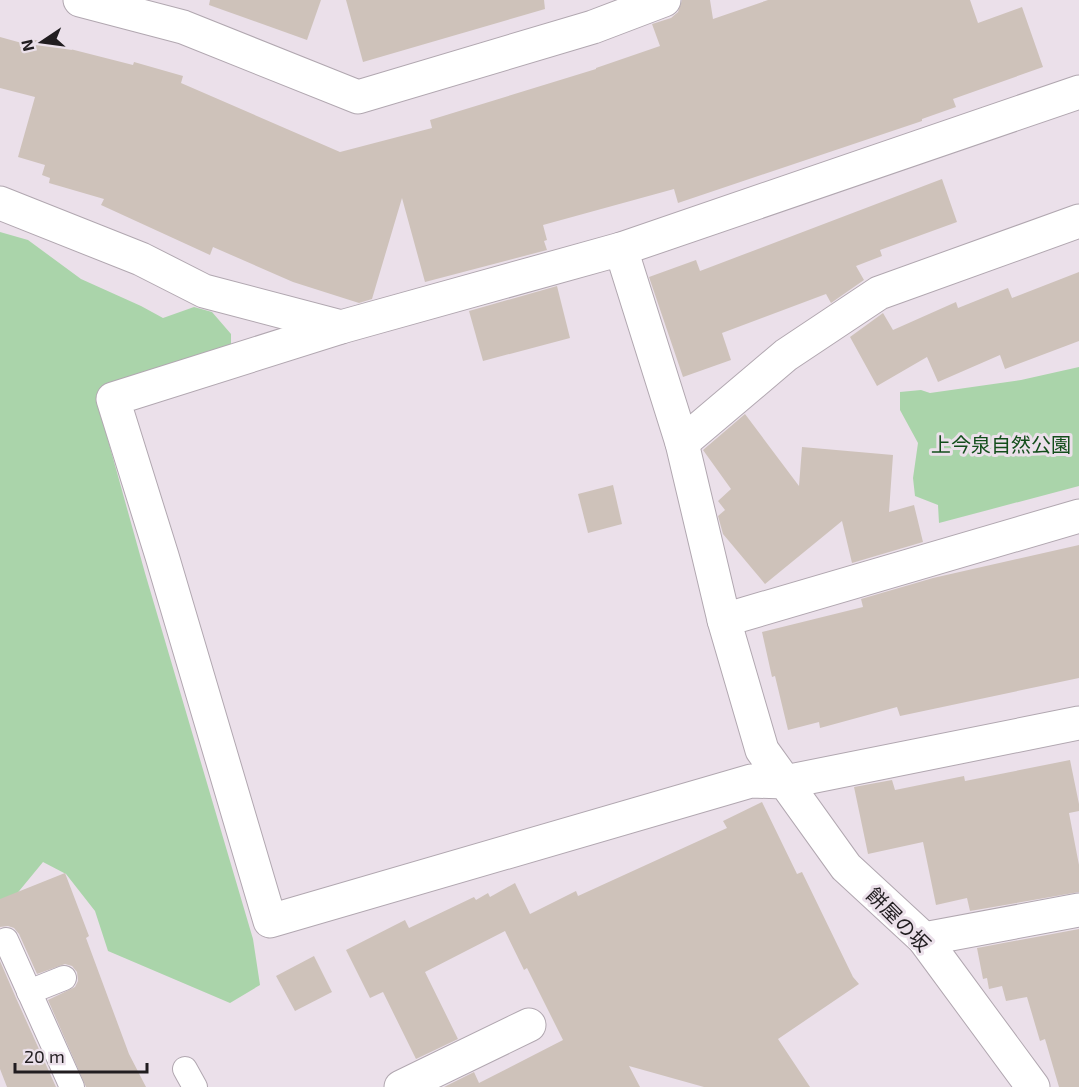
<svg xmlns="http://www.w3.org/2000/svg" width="1079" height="1087" font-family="'Exo 2','Noto Sans JP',sans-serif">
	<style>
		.green { fill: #aad4aa }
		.building { fill: #cec2ba }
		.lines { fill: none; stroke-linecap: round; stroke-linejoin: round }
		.lane-casing { stroke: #b1a7b0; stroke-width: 26 }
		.street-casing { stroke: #b1a7b0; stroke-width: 35 }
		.lane { stroke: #fff; stroke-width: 24 }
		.street { stroke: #fff; stroke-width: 33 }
		.labels { text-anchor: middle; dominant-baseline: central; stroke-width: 6; stroke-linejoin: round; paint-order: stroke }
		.park-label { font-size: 20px; fill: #134d1b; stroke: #ebe0ea }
		.street-label { font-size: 20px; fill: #211d20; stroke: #ebe0ea }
	</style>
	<rect width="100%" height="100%" fill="#ebe0ea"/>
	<g class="green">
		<path d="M 0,232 L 28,240 L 81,279 L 141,306 L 163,318 L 194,307 L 212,312 L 231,334 L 231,349 L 96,397 L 145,573 L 253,939 L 260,985 L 230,1003 L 108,951 L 95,911 L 66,874 L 43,862 L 15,896 L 0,910 Z"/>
		<path d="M 1079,367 L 1079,486 L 939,523 L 938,505 L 915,496 L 913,478 L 918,443 L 900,410 L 900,392 L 921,390 L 930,393 L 1021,380 Z"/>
	</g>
	<g class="building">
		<path d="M 210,0 L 321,0 L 307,40 L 209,5 Z"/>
		<path d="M 346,0 L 544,0 L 545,9 L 363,62 Z"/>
		<path d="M 682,0 L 710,0 L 713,19 L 768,0 L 970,0 L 978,23 L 1022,7 L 1043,67 L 953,99 L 956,107 L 922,119 L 922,121 L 678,203 L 674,189 L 543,225 L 547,240 L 544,241 L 547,250 L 425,282 L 402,198 L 372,299 L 359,303 L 293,282 L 213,247 L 210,255 L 101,205 L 104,199 L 49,183 L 50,178 L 42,175 L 45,165 L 18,157 L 35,97 L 0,88 L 0,37 L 29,45 L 31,39 L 133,65 L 134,62 L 183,76 L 181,83 L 340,152 L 432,128 L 430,120 L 596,69 L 596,68 L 660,46 L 652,24 L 671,18 L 678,12 Z"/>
		<path d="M 942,179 L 957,222 L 880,250 L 882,256 L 856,266 L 864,280 L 831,303 L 826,294 L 722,333 L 731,360 L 683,377 L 649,277 L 696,260 L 700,271 Z"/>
		<path d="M 1079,272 L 1079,341 L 1005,369 L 1000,355 L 938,382 L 927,357 L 877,386 L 850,337 L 883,313 L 893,330 L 956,302 L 958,308 L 1008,288 L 1012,298 Z"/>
		<path d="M 557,286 L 570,338 L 483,361 L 469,311 Z"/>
		<path d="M 745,414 L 799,486 L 802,447 L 893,455 L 889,512 L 914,505 L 923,542 L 852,563 L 842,521 L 765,584 L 723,534 L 718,516 L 725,510 L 718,501 L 731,489 L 703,450 Z"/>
		<path d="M 613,485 L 622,524 L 588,533 L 578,494 Z"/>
		<path d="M 1079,545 L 1079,678 L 900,716 L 897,707 L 820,728 L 819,722 L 788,730 L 775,676 L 772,677 L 762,632 L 863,607 L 861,599 L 933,578 Z"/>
		<path d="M 1070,760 L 1079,804 L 1079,811 L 1069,813 L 1079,865 L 1079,892 L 970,911 L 967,898 L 936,905 L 923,842 L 868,854 L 854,787 L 892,780 L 895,790 L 964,776 L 965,781 Z"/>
		<path d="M 762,802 L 797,874 L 802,872 L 853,977 L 859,984 L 778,1039 L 810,1087 L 704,1087 L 629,1066 L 640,1087 L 444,1087 L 474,1072 L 479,1083 L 563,1040 L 527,968 L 524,970 L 505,931 L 425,972 L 458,1039 L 416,1059 L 383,992 L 370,998 L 346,950 L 405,920 L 409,928 L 474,897 L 476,900 L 488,893 L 490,897 L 515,883 L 530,914 L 576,891 L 578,896 L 727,828 L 723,821 Z"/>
		<path d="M 65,873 L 89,936 L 86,938 L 129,1054 L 146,1087 L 86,1087 L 48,1000 L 75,987 L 78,981 L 77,972 L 72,966 L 65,964 L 37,974 L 19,934 L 14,928 L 8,926 L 0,927 L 0,899 Z"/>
		<path d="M 1079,929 L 1079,1087 L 1059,1087 L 1045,1039 L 1040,1041 L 1027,997 L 1006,1001 L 1002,986 L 989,989 L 987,978 L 983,979 L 977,948 Z"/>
		<path d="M 314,956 L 332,992 L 295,1011 L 276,976 Z"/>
		<path d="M 0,961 L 16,998 L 56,1087 L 7,1087 L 0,1069 Z"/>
	</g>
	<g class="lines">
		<defs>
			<g id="lane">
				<path d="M 6,940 L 72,1087"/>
				<path d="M 29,992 L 64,978"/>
				<path d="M 185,1069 L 195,1087"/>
			</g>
			<g id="street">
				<path d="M 80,0 L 183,27 L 358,97 L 593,27 L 664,0"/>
				<path d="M 0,203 L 141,259 L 204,291 L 341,327"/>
				<path d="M 621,249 L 1079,92"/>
				<path d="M 682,443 L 786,355 L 879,293 L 1079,221"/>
				<path d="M 724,620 L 1079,516"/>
				<path d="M 924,939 L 1079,910"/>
				<path d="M 401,1087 L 529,1025"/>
				<path d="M 1033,1087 L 924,939 L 846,867 L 762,750 L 724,620 L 682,443 L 621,249 L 341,327 L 113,399 L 162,556 L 270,921 L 751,781 L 785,782 L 1079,723"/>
			</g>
		</defs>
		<use href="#lane" class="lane-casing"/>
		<use href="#street" class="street-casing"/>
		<use href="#lane" class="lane"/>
		<use href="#street" class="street"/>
	</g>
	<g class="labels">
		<g class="park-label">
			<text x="1001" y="444">上今泉自然公園</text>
		</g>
		<g class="street-label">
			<text transform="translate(899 919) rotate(45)">餅屋の坂</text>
		</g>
	</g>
	<g transform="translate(42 42) rotate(257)" stroke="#ebe0ea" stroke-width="4.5" paint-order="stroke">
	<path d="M0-4.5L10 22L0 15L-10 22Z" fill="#211d20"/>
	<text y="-9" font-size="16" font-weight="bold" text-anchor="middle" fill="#211d20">N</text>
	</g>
	<path d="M15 1063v9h132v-9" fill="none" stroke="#211d20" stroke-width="3"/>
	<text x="24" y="1063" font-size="18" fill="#211d20" stroke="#ebe0ea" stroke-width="4.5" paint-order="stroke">20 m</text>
</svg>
